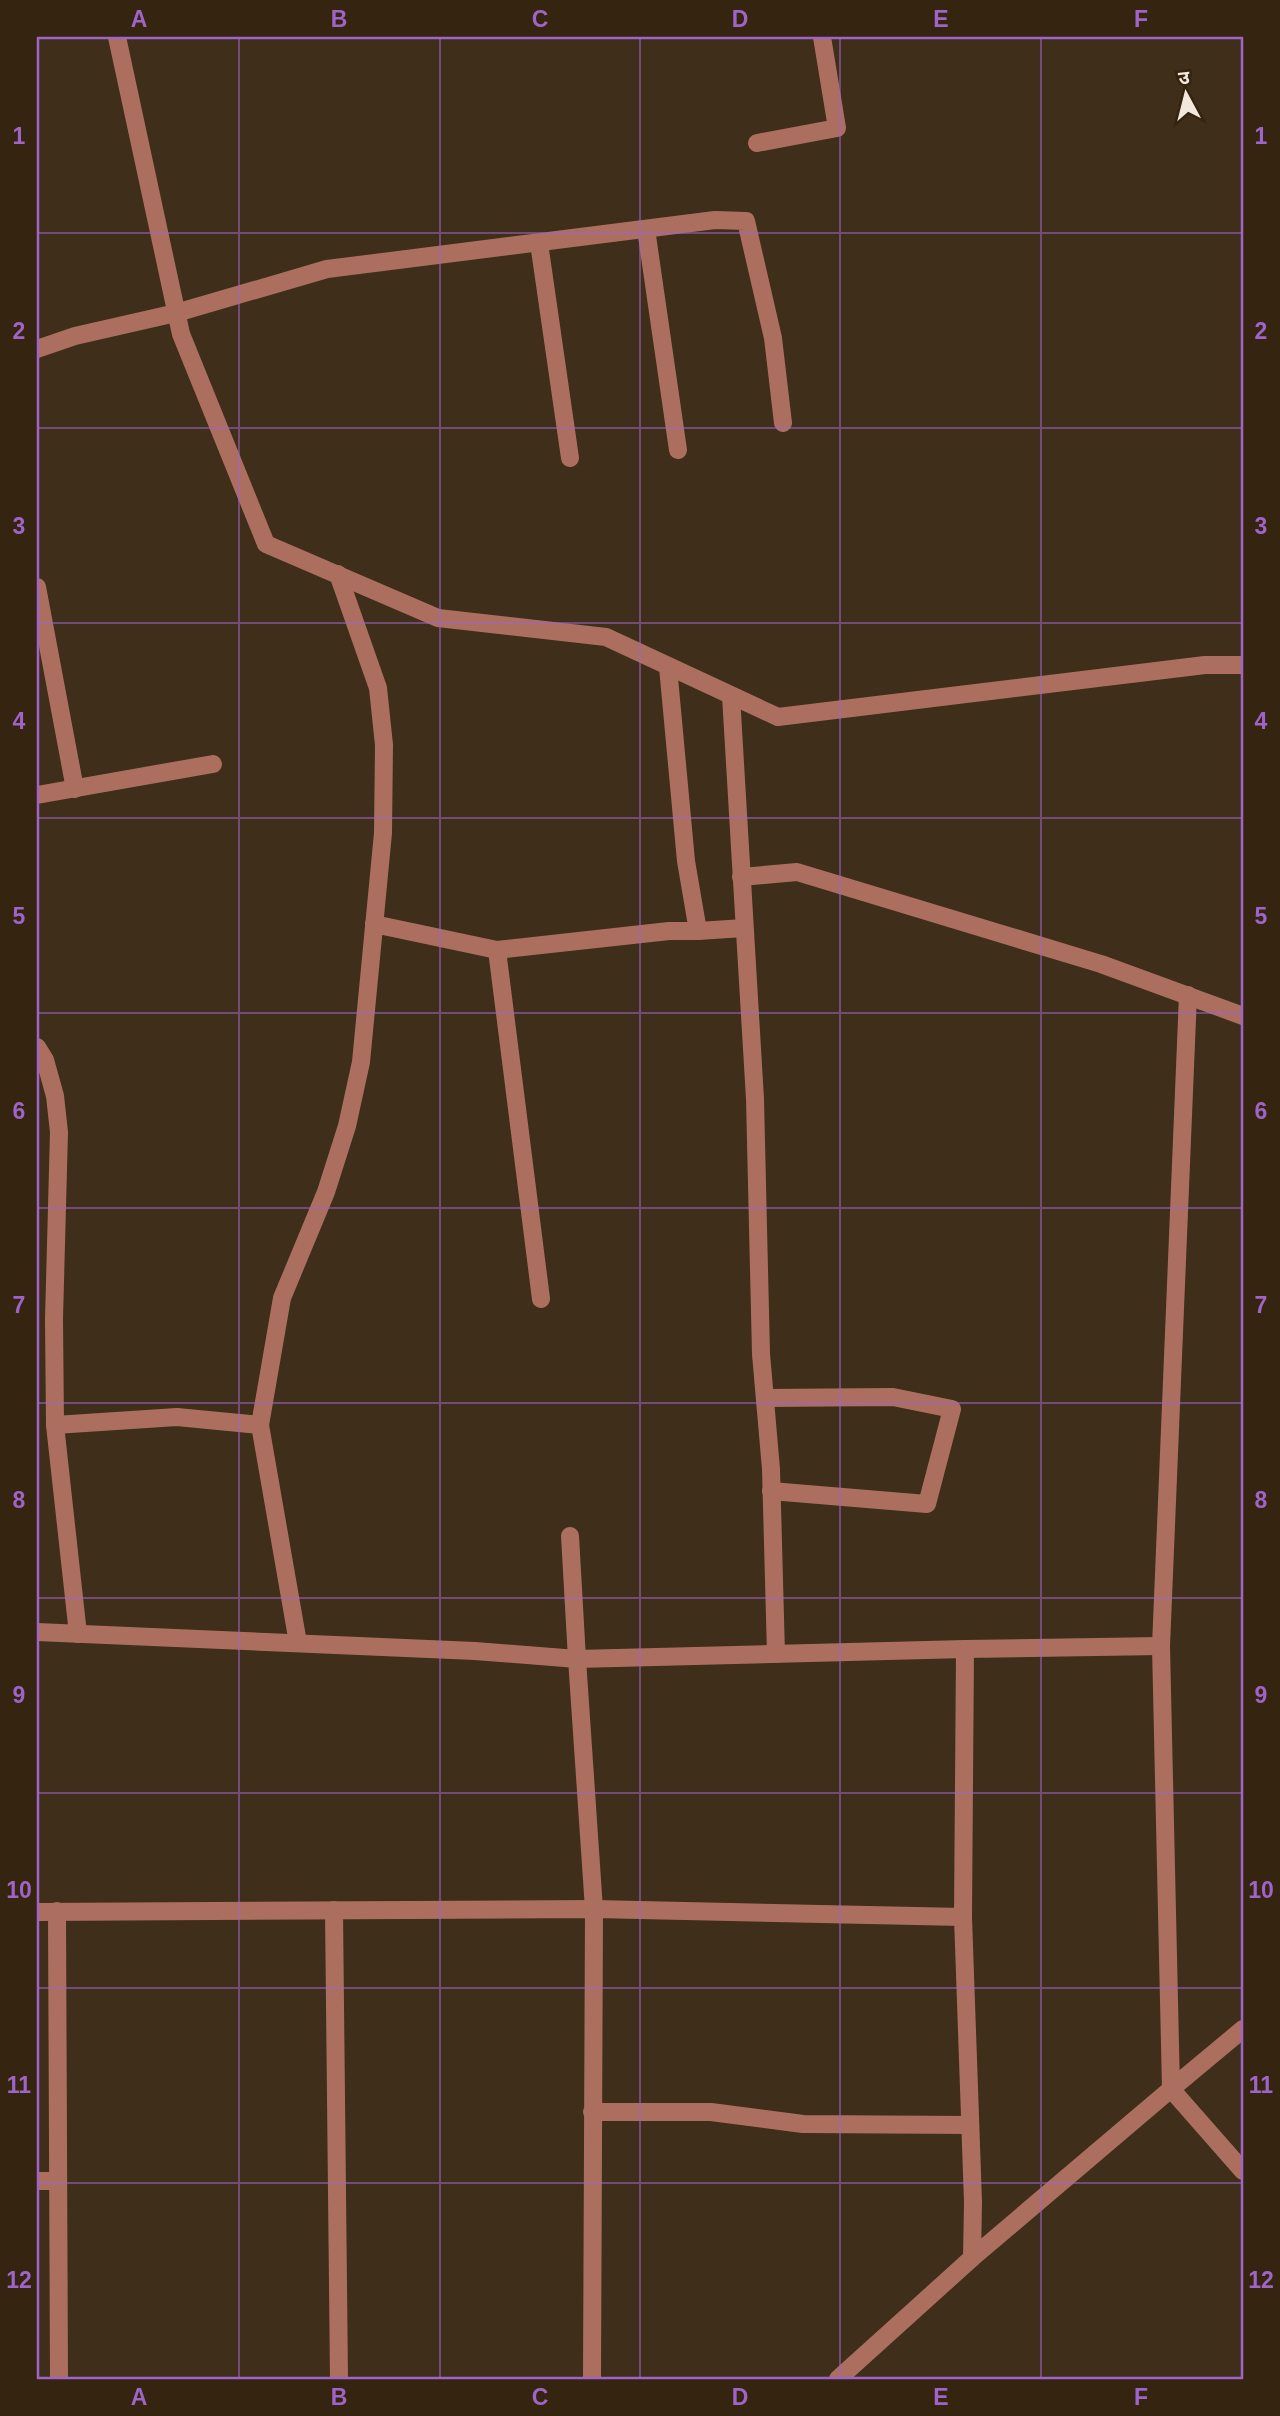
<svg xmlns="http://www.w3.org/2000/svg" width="1280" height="2416" font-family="Arial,'Noto Sans Devanagari',sans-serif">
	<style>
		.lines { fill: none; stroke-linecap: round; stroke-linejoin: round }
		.minor { stroke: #ac6f5f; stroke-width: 18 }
		.grid { fill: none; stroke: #9f64c8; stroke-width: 2; stroke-opacity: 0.55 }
		.neatline { fill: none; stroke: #9f64c8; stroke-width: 2.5 }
		.grid-label { font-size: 23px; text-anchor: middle; font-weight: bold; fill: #9f64c8 }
	</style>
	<rect width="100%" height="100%" fill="#3e2e1a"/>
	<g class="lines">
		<g class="minor">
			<path d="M 117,37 L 181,334 L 266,544 L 438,618 L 606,637 L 778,717 L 1205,665 L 1243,665"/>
			<path d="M 757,143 L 837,128 L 822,37"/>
			<path d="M 646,229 L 678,450"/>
			<path d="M 539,243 L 570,458"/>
			<path d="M 37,349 L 75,336 L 176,313 L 327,269 L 715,220 L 746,221 L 773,338 L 783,423"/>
			<path d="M 37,587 L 75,789"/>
			<path d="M 668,667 L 686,861 L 698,931 L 744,928"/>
			<path d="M 731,696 L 755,1099 L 761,1354 L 771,1469 L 776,1654"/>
			<path d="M 37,795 L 213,764"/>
			<path d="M 741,877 L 797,872 L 1101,964 L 1243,1016"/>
			<path d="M 374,924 L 497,950 L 669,931 L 698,931"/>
			<path d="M 497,950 L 541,1299"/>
			<path d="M 37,1047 L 45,1060 L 55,1096 L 59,1132 L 54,1319 L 55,1425"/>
			<path d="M 765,1398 L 893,1397 L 952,1409 L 927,1504 L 771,1491"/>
			<path d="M 260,1425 L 298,1643"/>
			<path d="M 37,1632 L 475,1651 L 577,1659 L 594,1909 L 592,2379"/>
			<path d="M 78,1634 L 55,1425 L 177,1417 L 260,1425 L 282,1298 L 326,1192 L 347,1126 L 361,1062 L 383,833 L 384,745 L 378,688 L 338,574"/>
			<path d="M 965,1649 L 1161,1646"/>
			<path d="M 334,1910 L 339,2379"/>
			<path d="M 57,1911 L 59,2379"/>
			<path d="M 37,1912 L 594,1909 L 963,1917 L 965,1649 L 577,1659 L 570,1536"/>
			<path d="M 963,1917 L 973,2202 L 972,2258 L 1171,2089 L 1161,1646 L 1188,995"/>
			<path d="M 1243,2029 L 1171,2089 L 1243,2171"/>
			<path d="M 592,2112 L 711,2112 L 803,2124 L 970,2125"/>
			<path d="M 37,2181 L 58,2181"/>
			<path d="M 838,2379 L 972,2258"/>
		</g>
	</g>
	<path class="grid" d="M 239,37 L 239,2379M 440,37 L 440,2379M 640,37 L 640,2379M 840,37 L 840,2379M 1041,37 L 1041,2379M 37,233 L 1243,233M 37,428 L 1243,428M 37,623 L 1243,623M 37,818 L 1243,818M 37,1013 L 1243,1013M 37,1208 L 1243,1208M 37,1403 L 1243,1403M 37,1598 L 1243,1598M 37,1793 L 1243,1793M 37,1988 L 1243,1988M 37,2183 L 1243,2183"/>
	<rect width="1280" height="2416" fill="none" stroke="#342410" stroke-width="77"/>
	<g transform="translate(1186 94) rotate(353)" stroke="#342410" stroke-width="5" paint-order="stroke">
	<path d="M0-5L12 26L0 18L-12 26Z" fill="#f2e8dc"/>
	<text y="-10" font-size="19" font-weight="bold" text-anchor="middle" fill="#f2e8dc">उ</text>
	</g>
	<rect x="38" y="38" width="1204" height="2340" class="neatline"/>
	<g class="grid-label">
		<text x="139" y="27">A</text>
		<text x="339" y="27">B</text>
		<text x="540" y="27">C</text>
		<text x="740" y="27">D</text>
		<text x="941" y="27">E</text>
		<text x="1141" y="27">F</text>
		<text x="19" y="144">1</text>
		<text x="1261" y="144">1</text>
		<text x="19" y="339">2</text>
		<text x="1261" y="339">2</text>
		<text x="19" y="534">3</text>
		<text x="1261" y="534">3</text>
		<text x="19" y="729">4</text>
		<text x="1261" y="729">4</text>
		<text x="19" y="924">5</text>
		<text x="1261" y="924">5</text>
		<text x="19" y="1119">6</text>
		<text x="1261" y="1119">6</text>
		<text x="19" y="1313">7</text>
		<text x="1261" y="1313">7</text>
		<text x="19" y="1508">8</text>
		<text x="1261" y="1508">8</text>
		<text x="19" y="1703">9</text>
		<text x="1261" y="1703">9</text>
		<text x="19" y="1898">10</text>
		<text x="1261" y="1898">10</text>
		<text x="19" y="2093">11</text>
		<text x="1261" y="2093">11</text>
		<text x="19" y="2288">12</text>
		<text x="1261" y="2288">12</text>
		<text x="139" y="2405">A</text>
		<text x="339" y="2405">B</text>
		<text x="540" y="2405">C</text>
		<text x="740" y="2405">D</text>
		<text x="941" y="2405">E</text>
		<text x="1141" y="2405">F</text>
	</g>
</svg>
